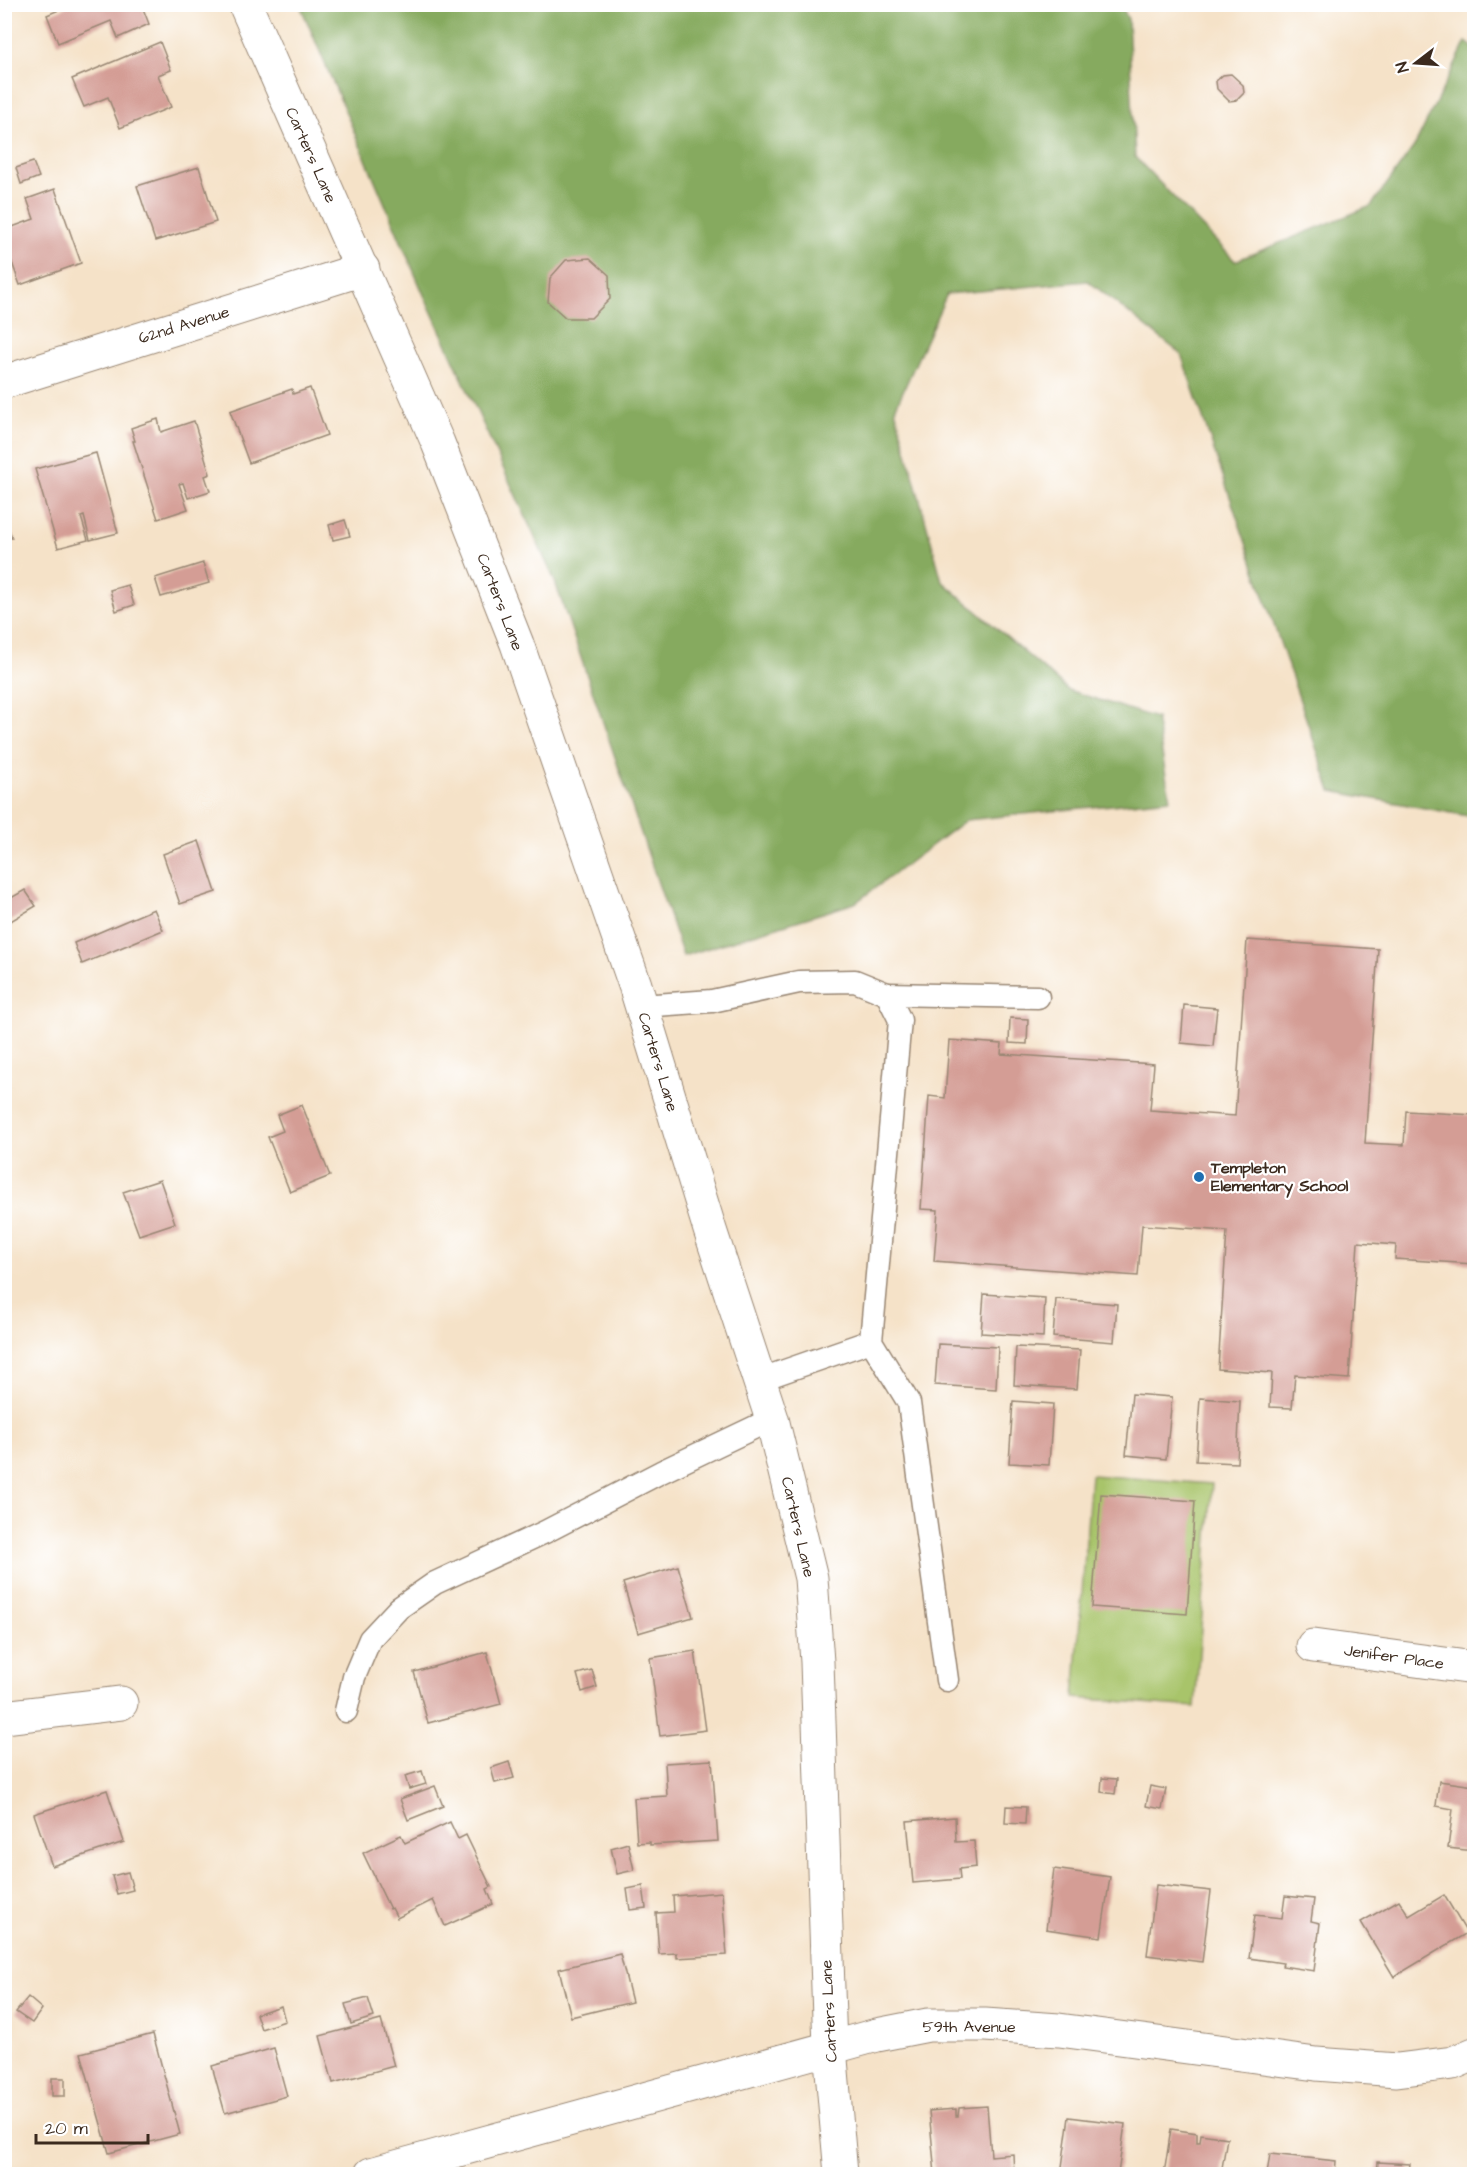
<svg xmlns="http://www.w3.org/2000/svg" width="1479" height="2179" font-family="'Architects Daughter',sans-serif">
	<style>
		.green { fill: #a8c46b; stroke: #727744; stroke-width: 1.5 }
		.forest { fill: #86aa5f; stroke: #606a3e; stroke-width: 1.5 }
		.building { fill: #d49d95 }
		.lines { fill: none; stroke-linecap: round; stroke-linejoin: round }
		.lane-casing { stroke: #988673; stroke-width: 25 }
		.street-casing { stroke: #988673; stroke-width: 35 }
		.lane { stroke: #fff; stroke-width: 22 }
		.street { stroke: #fff; stroke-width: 33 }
		.poi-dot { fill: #1f6fb2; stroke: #fff; stroke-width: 2 }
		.labels { text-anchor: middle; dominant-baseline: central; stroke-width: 4.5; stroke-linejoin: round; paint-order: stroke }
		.street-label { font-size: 16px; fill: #3b2a1e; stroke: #fff }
		.poi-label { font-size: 16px; font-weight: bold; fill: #3b2a1e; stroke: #fff; text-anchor: start }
	</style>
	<rect width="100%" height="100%" fill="#fff"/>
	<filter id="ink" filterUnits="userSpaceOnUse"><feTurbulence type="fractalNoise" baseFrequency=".0167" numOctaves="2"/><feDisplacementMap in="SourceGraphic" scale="12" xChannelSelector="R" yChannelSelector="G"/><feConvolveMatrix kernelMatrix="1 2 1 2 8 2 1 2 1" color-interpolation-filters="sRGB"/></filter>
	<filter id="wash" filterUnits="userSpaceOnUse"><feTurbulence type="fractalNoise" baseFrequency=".008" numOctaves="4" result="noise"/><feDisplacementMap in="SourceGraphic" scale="24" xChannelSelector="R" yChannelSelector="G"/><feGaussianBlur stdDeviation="1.35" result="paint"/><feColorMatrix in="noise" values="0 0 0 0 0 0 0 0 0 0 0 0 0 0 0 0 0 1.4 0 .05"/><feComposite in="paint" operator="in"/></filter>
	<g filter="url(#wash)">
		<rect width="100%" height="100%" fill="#f5e2c8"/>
		<path class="green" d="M 1091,1475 L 1212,1484 L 1195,1707 L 1074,1698 Z"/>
		<path class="forest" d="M 300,5 L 1121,5 L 1128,19 L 1135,157 L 1235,261 L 1371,206 L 1415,145 L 1466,42 L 1474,48 L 1474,817 L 1331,791 L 1181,354 L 1088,281 L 947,294 L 895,409 L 942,581 L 1068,690 L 1156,718 L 1170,799 L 966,820 L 855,903 L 683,956 L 554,579 L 423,293 Z"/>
		<g id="blocks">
			<g class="building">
				<path d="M 66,4 L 139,4 L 139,7 L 142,6 L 149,24 L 118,38 L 111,21 L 58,43 L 47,15 L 66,7 Z"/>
				<path d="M 160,42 L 171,70 L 158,75 L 171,107 L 120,128 L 108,97 L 84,107 L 72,79 Z"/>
				<path d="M 1231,74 L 1243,85 L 1244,93 L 1237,100 L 1229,101 L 1217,89 L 1216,81 L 1223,75 Z"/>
				<path d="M 33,162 L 39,177 L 21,184 L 16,168 Z"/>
				<path d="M 199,167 L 216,222 L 155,241 L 137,186 Z"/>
				<path d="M 55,189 L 81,263 L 20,285 L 4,240 L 4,230 L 34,219 L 27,199 Z"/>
				<path d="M 590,258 L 609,275 L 610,299 L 591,318 L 566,318 L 548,302 L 550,278 L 566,260 Z"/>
				<path d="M 310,388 L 327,435 L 249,463 L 230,411 L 292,389 L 293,394 Z"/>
				<path d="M 158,419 L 161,432 L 194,421 L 210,474 L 205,476 L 210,491 L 188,498 L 183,483 L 179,484 L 188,509 L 158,519 L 133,441 L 135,441 L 131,428 Z"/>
				<path d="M 96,453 L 118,533 L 90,540 L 84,516 L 81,517 L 88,540 L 58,548 L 35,469 Z"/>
				<path d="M 4,515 L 12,538 L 4,540 Z"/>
				<path d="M 345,520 L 350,536 L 333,540 L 329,525 Z"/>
				<path d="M 203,563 L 209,583 L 161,597 L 155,578 Z"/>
				<path d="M 128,585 L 134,605 L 116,611 L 110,590 Z"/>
				<path d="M 199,841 L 216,892 L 180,904 L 163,854 Z"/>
				<path d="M 25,890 L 36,906 L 4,925 L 4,902 Z"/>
				<path d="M 154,909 L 163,930 L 82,964 L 74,943 Z"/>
				<path d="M 1247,940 L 1378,949 L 1365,1143 L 1404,1145 L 1406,1111 L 1474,1115 L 1474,1264 L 1395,1259 L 1396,1245 L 1358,1242 L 1349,1379 L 1295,1375 L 1292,1408 L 1270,1407 L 1272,1373 L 1218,1369 L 1227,1231 L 1142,1225 L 1138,1276 L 934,1261 L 938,1210 L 921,1209 L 929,1096 L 945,1098 L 949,1040 L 1002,1044 L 1001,1054 L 1154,1064 L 1150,1110 L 1235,1116 Z"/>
				<path d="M 1184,1005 L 1217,1008 L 1213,1046 L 1181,1043 Z"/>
				<path d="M 1010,1018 L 1028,1019 L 1027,1044 L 1009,1043 Z"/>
				<path d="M 302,1105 L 330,1176 L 290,1192 L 268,1137 L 283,1131 L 277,1115 Z"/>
				<path d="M 160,1180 L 175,1223 L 139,1235 L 123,1192 Z"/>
				<path d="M 984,1294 L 1045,1298 L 1043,1337 L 981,1333 Z"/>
				<path d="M 1056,1299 L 1117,1304 L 1114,1342 L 1053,1337 Z"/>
				<path d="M 938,1344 L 998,1347 L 996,1389 L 935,1385 Z"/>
				<path d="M 1016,1347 L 1080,1350 L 1077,1389 L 1014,1385 Z"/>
				<path d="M 1132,1394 L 1172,1397 L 1166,1459 L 1126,1455 Z"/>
				<path d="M 1200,1398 L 1240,1401 L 1237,1463 L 1196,1461 Z"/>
				<path d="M 1013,1401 L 1053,1404 L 1049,1465 L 1009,1463 Z"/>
				<path d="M 1101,1494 L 1195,1501 L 1187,1614 L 1092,1607 Z"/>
				<path d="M 678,1566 L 693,1617 L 638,1633 L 623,1583 Z"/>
				<path d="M 695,1651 L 706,1730 L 660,1736 L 650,1658 Z"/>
				<path d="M 487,1652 L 501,1704 L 428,1723 L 414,1672 Z"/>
				<path d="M 592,1670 L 597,1687 L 582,1692 L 577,1674 Z"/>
				<path d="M 712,1760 L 718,1841 L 650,1845 L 650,1842 L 637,1843 L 634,1798 L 667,1796 L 665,1763 Z"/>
				<path d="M 509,1762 L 514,1778 L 495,1783 L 491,1768 Z"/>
				<path d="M 422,1771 L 426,1784 L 409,1789 L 405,1776 Z"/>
				<path d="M 1102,1778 L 1117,1779 L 1115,1794 L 1101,1792 Z"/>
				<path d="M 1439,1781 L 1474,1786 L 1474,1851 L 1448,1848 L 1453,1809 L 1436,1806 Z"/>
				<path d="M 435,1786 L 443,1806 L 408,1820 L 400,1799 Z"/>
				<path d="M 1150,1786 L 1166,1789 L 1162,1809 L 1146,1806 Z"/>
				<path d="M 107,1790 L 124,1842 L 52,1866 L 34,1814 Z"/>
				<path d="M 1006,1806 L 1026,1807 L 1025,1824 L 1005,1823 Z"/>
				<path d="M 955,1817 L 956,1842 L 974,1841 L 976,1867 L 959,1869 L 960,1879 L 913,1883 L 907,1821 Z"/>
				<path d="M 450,1822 L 458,1839 L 466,1835 L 491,1887 L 487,1889 L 493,1904 L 445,1926 L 433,1900 L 397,1918 L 392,1908 L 390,1909 L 363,1853 L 401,1835 L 405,1843 Z"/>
				<path d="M 628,1843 L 634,1870 L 617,1874 L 611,1848 Z"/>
				<path d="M 1054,1869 L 1110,1877 L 1101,1937 L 1046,1929 Z"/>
				<path d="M 128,1872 L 133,1890 L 117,1894 L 112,1876 Z"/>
				<path d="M 1156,1885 L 1211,1891 L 1202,1962 L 1147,1955 Z"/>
				<path d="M 643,1886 L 646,1908 L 630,1910 L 627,1889 Z"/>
				<path d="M 722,1892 L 727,1955 L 677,1958 L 677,1953 L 659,1954 L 656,1913 L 674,1912 L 673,1896 Z"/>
				<path d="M 1444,1895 L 1467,1933 L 1394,1977 L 1361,1922 L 1399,1900 L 1409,1916 Z"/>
				<path d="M 1285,1896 L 1314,1899 L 1311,1921 L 1320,1923 L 1314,1971 L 1282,1966 L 1283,1963 L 1249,1958 L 1255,1915 L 1282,1918 Z"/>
				<path d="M 620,1954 L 632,2002 L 571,2017 L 559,1969 Z"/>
				<path d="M 28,1997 L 42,2009 L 32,2023 L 16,2012 Z"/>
				<path d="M 368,1998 L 374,2017 L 351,2024 L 345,2004 Z"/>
				<path d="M 281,2006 L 285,2021 L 261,2029 L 256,2014 Z"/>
				<path d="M 381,2020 L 394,2066 L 333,2083 L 320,2036 Z"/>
				<path d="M 153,2034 L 180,2134 L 109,2153 L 81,2053 Z"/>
				<path d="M 274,2048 L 287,2096 L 225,2113 L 212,2066 Z"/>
				<rect x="52" y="2078" width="13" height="18"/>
				<path d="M 987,2106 L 991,2156 L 1013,2154 L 1014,2174 L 935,2174 L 929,2111 L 956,2109 L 956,2116 L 958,2116 L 959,2108 Z"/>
				<path d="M 1069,2117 L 1125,2124 L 1118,2174 L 1061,2174 Z"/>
				<path d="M 1171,2129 L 1197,2133 L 1197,2142 L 1200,2142 L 1201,2134 L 1227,2138 L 1221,2174 L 1164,2174 Z"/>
				<path d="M 1270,2154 L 1336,2161 L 1335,2174 L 1267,2174 Z"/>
				<path d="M 1378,2162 L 1410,2164 L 1409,2172 L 1415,2173 L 1415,2174 L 1377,2174 Z"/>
			</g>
		</g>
	</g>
	<g filter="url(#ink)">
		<use href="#blocks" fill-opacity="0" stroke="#988673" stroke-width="1.5"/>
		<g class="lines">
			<defs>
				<g id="lane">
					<path d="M 887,994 L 1038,997"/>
					<path d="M 641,1006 L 712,1001 L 799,982 L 855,981 L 887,994 L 900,1020 L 871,1341 L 909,1403 L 947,1680"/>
					<path d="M 759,1380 L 871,1341"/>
					<path d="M 346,1711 L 354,1677 L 370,1639 L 399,1608 L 435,1583 L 545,1532 L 661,1472 L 772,1419"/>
				</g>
				<g id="street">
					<path d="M 245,4 L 438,443 L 517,644 L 635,985 L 710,1230 L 772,1419 L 811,1578 L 817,1662 L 830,2048 L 841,2174"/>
					<path d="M 4,382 L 363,269"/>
					<path d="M 1313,1646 L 1474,1668"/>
					<path d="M 4,1717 L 121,1703"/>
					<path d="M 371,2174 L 877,2035 L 928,2025 L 985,2025 L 1059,2030 L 1316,2064 L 1397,2070 L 1453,2063 L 1474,2054"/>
				</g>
			</defs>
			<use href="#lane" class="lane-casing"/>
			<use href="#street" class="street-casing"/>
			<use href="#lane" class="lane"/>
			<use href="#street" class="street"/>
		</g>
	</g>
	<circle class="poi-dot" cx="1199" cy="1177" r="6"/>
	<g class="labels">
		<g class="street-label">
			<text transform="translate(311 155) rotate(66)">Carters Lane</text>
			<text transform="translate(184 325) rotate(-17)">62nd Avenue</text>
			<text transform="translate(500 602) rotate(69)">Carters Lane</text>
			<text transform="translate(658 1062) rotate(73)">Carters Lane</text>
			<text transform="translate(798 1527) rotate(77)">Carters Lane</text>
			<text transform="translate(1394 1657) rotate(8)">Jenifer Place</text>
			<text transform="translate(829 2011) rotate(-93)">Carters Lane</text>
			<text x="969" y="2027">59th Avenue</text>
		</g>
		<g class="poi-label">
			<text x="1211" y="1168">Templeton<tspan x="1211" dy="18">Elementary School</tspan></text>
		</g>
	</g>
	<rect width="1479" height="2179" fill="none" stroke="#fff" stroke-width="24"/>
	<g transform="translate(1416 63) rotate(253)" stroke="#ffffff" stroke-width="4.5" paint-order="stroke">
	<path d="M0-4.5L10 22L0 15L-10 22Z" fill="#3b2a1e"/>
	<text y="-9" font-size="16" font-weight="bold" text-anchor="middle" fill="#3b2a1e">N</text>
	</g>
	<path d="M36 2134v9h112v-9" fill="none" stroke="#3b2a1e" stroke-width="3"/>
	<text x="45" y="2134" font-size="18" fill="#3b2a1e" stroke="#ffffff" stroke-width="4.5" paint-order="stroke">20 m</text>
</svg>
